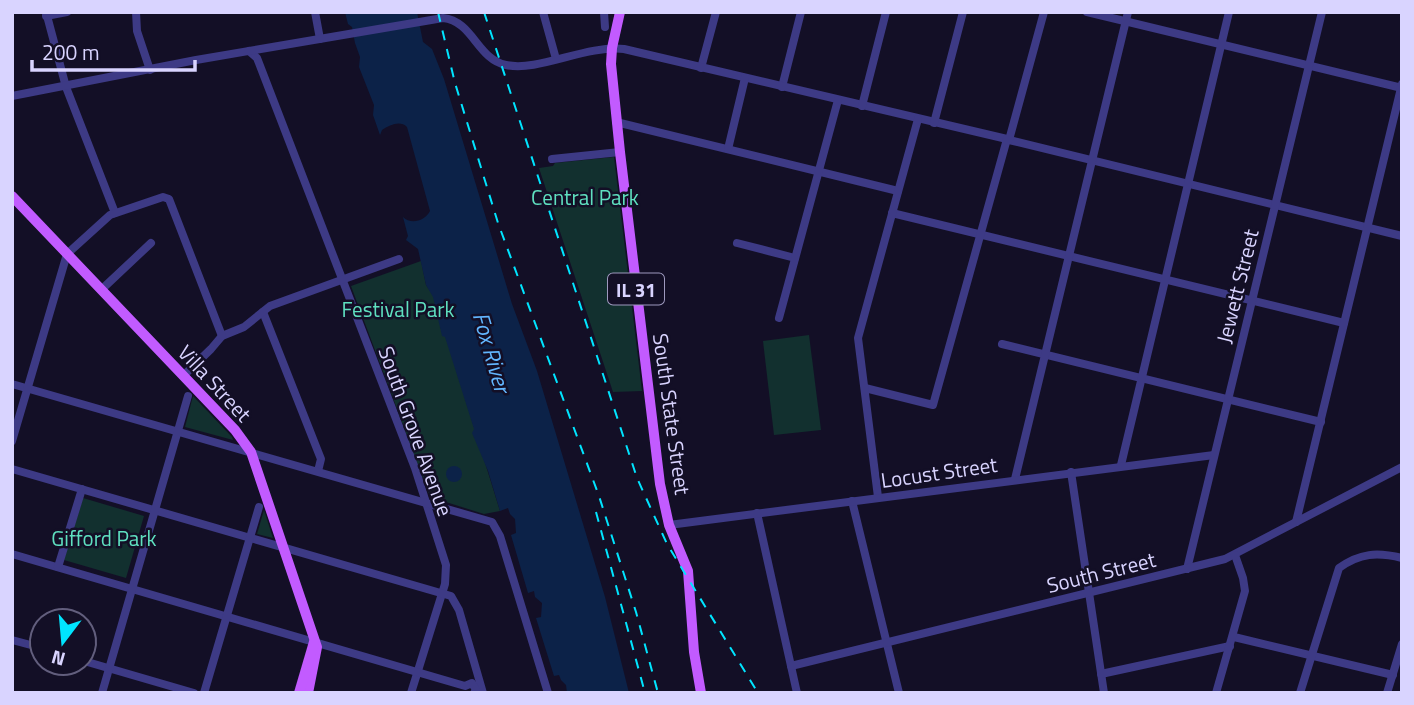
<svg xmlns="http://www.w3.org/2000/svg" width="1414" height="705" font-family="'Titillium Web',sans-serif">
	<style>
		.green { fill: #12302f }
		.water { fill: #0c2248 }
		.lines { fill: none; stroke-linecap: round; stroke-linejoin: round }
		.minor { stroke: #3d3a85; stroke-width: 8 }
		.major { stroke: #c25bff; stroke-width: 10 }
		.rail { stroke: #00e5ff; stroke-width: 2; stroke-dasharray: 10 9; stroke-linecap: butt }
		.labels { text-anchor: middle; dominant-baseline: central; stroke-width: 5; stroke-linejoin: round; paint-order: stroke }
		.shield { fill: #130f26; stroke: #9e99be; stroke-width: 2 }
		.shield-label { font-size: 19px; font-weight: bold; fill: #d9d4ff }
		.park-label { font-size: 21px; fill: #5fe0c0; stroke: #130f26 }
		.street-label { font-size: 21px; fill: #d9d4ff; stroke: #130f26 }
		.water-label { font-size: 23px; font-style: italic; fill: #62b6ff; stroke: #130f26 }
	</style>
	<rect width="100%" height="100%" fill="#130f26"/>
	<g class="green">
		<path d="M 614,157 L 642,391 L 613,392 L 539,168 L 553,166 L 555,163 Z"/>
		<path d="M 421,261 L 426,285 L 433,295 L 500,511 L 484,514 L 430,497 L 351,286 Z"/>
		<path d="M 809,335 L 821,430 L 774,435 L 763,341 Z"/>
		<path d="M 193,396 L 232,437 L 233,440 L 185,427 Z"/>
		<path d="M 83,498 L 144,516 L 126,578 L 64,560 Z"/>
		<path d="M 264,510 L 273,538 L 257,534 Z"/>
	</g>
	<g class="water">
		<path d="M 345,12 L 417,12 L 423,42 L 432,49 L 444,79 L 512,304 L 537,371 L 605,597 L 629,693 L 567,693 L 566,685 L 561,680 L 559,675 L 554,676 L 536,618 L 541,617 L 542,603 L 535,597 L 534,591 L 528,593 L 511,535 L 516,533 L 515,519 L 510,514 L 508,508 L 500,511 L 488,471 L 472,433 L 474,429 L 445,337 L 442,336 L 433,297 L 426,285 L 418,249 L 406,240 L 408,236 L 403,217 C 411,225 425,221 430,211 L 407,127 C 400,120 390,125 382,130 L 380,135 L 373,115 L 374,105 L 359,67 L 360,57 L 355,43 L 352,27 L 348,24 Z"/>
		<circle cx="454" cy="474" r="8"/>
	</g>
	<g class="lines">
		<g class="minor">
			<path d="M 46,12 L 66,87 L 115,213"/>
			<path d="M 136,12 L 137,31 L 150,70"/>
			<path d="M 315,12 L 320,39"/>
			<path d="M 543,12 L 556,59"/>
			<path d="M 604,12 L 605,27"/>
			<path d="M 1087,12 L 1402,88"/>
			<path d="M 46,16 L 67,12"/>
			<path d="M 249,51 L 257,58 L 415,468 L 446,565 L 445,584 L 411,693"/>
			<path d="M 701,68 L 716,12"/>
			<path d="M 782,87 L 801,12"/>
			<path d="M 12,96 L 196,60 L 443,18 C 473,21 477,59 506,65 C 539,72 585,45 624,49 L 1007,139"/>
			<path d="M 862,106 L 886,12"/>
			<path d="M 616,122 L 898,191"/>
			<path d="M 934,123 L 963,12"/>
			<path d="M 1009,140 L 1402,236"/>
			<path d="M 728,149 L 745,78"/>
			<path d="M 552,159 L 620,152"/>
			<path d="M 892,213 L 1344,323"/>
			<path d="M 737,243 L 795,258"/>
			<path d="M 101,290 L 151,243"/>
			<path d="M 263,312 L 317,449 L 321,459 L 318,471"/>
			<path d="M 779,318 L 838,100"/>
			<path d="M 1002,344 L 1321,422"/>
			<path d="M 183,376 L 211,349 L 222,336 L 244,327 L 270,306 L 399,259"/>
			<path d="M 12,384 L 492,522 L 500,536 L 548,693"/>
			<path d="M 865,388 L 933,405 L 1007,139 L 1009,140 L 1044,12"/>
			<path d="M 12,441 L 67,254 L 110,215 L 163,197 L 169,199 L 222,336"/>
			<path d="M 1121,465 L 1229,12"/>
			<path d="M 12,469 L 451,596 L 459,610 L 483,693"/>
			<path d="M 1071,472 L 1104,693"/>
			<path d="M 1015,479 L 1128,12"/>
			<path d="M 878,497 L 858,338 L 918,119"/>
			<path d="M 852,501 L 899,693"/>
			<path d="M 757,513 L 797,693"/>
			<path d="M 1296,522 L 1402,84"/>
			<path d="M 669,525 L 1214,455"/>
			<path d="M 12,554 L 465,686 L 472,683 L 476,690 L 474,693"/>
			<path d="M 58,567 L 82,489"/>
			<path d="M 1187,569 L 1322,12"/>
			<path d="M 1234,637 L 1393,675"/>
			<path d="M 12,640 L 42,648"/>
			<path d="M 84,661 L 194,693"/>
			<path d="M 791,666 L 1225,559 L 1402,467"/>
			<path d="M 1101,674 L 1230,646"/>
			<path d="M 102,693 L 188,396"/>
			<path d="M 204,693 L 259,507"/>
			<path d="M 1216,693 L 1245,591 L 1243,578 L 1235,555"/>
			<path d="M 1300,693 L 1339,568 C 1360,553 1377,552 1402,558"/>
			<path d="M 1387,693 L 1402,644"/>
		</g>
		<g class="major">
			<path d="M 620,12 L 612,48 L 611,64 L 620,152 L 660,484 L 669,525 L 688,571 L 694,652 L 701,693"/>
			<path d="M 12,196 L 235,430 L 251,452 L 317,647 L 308,693"/>
			<path d="M 299,693 L 314,642"/>
		</g>
		<g class="rail">
			<path d="M 438,12 L 455,83 L 498,223 L 599,496 L 636,612 L 658,693"/>
			<path d="M 484,12 L 637,478 L 667,544 L 758,693"/>
			<path d="M 596,512 L 645,693"/>
		</g>
	</g>
	<g class="labels">
		<rect class="shield" x="608" y="273.5" width="56" height="31" rx="5"/>
		<g class="shield-label">
			<text x="636" y="289">IL 31</text>
		</g>
		<g class="park-label">
			<text x="585" y="197">Central Park</text>
			<text x="398" y="309">Festival Park</text>
			<text x="104" y="538">Gifford Park</text>
		</g>
		<g class="street-label">
			<text transform="translate(1237 286) rotate(-76)">Jewett Street</text>
			<text transform="translate(215 383) rotate(47)">Villa Street</text>
			<text transform="translate(672 414) rotate(82)">South State Street</text>
			<text transform="translate(416 431) rotate(70)">South Grove Avenue</text>
			<text transform="translate(939 472) rotate(-8)">Locust Street</text>
			<text transform="translate(1101 572) rotate(-14)">South Street</text>
		</g>
		<g class="water-label">
			<text transform="translate(492 352) rotate(74)">Fox River</text>
		</g>
	</g>
	<rect width="1414" height="705" fill="none" stroke="#d9d4ff" stroke-width="28"/>
	<g transform="translate(63 642) rotate(196)"><circle r="33" fill="#130f26" stroke="#625e7d" stroke-width="2"/>
	<path d="M0-5L12 26L0 18L-12 26Z" fill="#00e5ff"/>
	<text y="-10" font-size="19" font-weight="bold" text-anchor="middle" fill="#d9d4ff">N</text>
	</g>
	<path d="M32 60v10h163v-10" fill="none" stroke="#d9d4ff" stroke-width="3.5"/>
	<text x="42" y="60" font-size="21" fill="#d9d4ff" stroke="#130f26" stroke-width="5" paint-order="stroke">200 m</text>
</svg>
